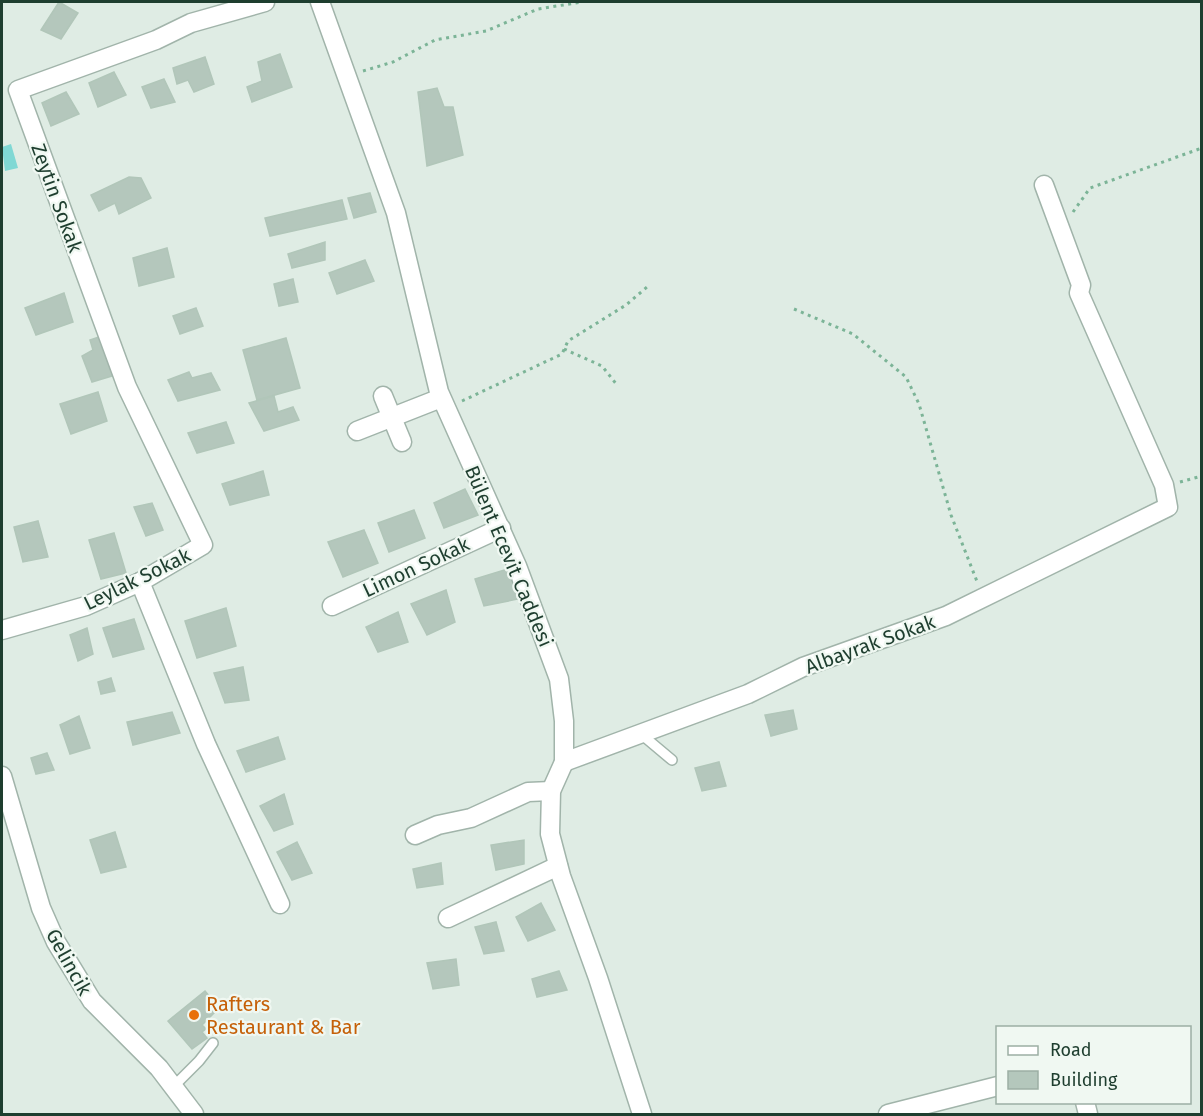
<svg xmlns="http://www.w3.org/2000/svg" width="1203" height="1116" font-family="'Fira Sans',sans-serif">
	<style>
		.water { fill: #80d8d4 }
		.building { fill: #b4c7bc; stroke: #b1c6b9; stroke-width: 1.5 }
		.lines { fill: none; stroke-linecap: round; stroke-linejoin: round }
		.lane-casing { stroke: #a1b4aa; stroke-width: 12 }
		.street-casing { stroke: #a1b4aa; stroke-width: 21 }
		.path { stroke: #7cb497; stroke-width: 3; stroke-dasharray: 3 4.5; stroke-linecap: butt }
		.lane { stroke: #fff; stroke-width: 9 }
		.street { stroke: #fff; stroke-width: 18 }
		.food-dot { fill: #e8710a; stroke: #f0f8f2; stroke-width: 2 }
		.labels { text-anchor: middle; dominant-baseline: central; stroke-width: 4.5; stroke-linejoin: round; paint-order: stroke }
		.street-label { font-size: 20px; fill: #1e3e2f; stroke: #f0f8f2 }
		.food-label { font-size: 20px; fill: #c56008; stroke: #f0f8f2; text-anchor: start }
	</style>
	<rect width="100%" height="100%" fill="#dfece4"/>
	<path class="water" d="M 11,144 L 18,168 L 5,171 L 2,147 Z"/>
	<g class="building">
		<path d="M 59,2 L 78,13 L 61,39 L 41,30 Z"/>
		<path d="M 280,54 L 292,87 L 252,102 L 247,87 L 262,81 L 258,62 Z"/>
		<path d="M 205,57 L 214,84 L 194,92 L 188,80 L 177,84 L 173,68 Z"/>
		<path d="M 114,72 L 126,95 L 98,107 L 89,83 Z"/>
		<path d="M 164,79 L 175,102 L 151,108 L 142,87 Z"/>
		<path d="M 437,88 L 444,107 L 453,107 L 463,155 L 427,166 L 418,92 Z"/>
		<path d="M 66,92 L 79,114 L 51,126 L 42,103 Z"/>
		<path d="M 129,177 L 141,178 L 151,198 L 119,214 L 115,203 L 99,211 L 91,195 Z"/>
		<path d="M 370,193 L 376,212 L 354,218 L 348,198 Z"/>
		<path d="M 342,200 L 347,219 L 270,236 L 265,218 Z"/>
		<path d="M 325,242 L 325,260 L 292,268 L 288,254 Z"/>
		<path d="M 167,248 L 174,277 L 139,286 L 133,258 Z"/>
		<path d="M 365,260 L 374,281 L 337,294 L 329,273 Z"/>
		<path d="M 293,279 L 298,302 L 279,306 L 274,284 Z"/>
		<path d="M 64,293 L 73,322 L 36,335 L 25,308 Z"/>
		<path d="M 196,308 L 203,326 L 180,334 L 173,316 Z"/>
		<path d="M 108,334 L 122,373 L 92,382 L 82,356 L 93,350 L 90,340 Z"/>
		<path d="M 286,338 L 300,388 L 257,400 L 243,350 Z"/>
		<path d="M 189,372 L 192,378 L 211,373 L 220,390 L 178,401 L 168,380 Z"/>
		<path d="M 98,392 L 107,421 L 71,434 L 60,404 Z"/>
		<path d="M 274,396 L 278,412 L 293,407 L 299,420 L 264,431 L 249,403 Z"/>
		<path d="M 226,422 L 234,443 L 197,453 L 188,433 Z"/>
		<path d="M 263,471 L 269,495 L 230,505 L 222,484 Z"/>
		<path d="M 465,489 L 478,515 L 444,528 L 434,503 Z"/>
		<path d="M 152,503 L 163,530 L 146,536 L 134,507 Z"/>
		<path d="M 414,510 L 425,538 L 389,552 L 378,523 Z"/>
		<path d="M 38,521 L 48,557 L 23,562 L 14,527 Z"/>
		<path d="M 364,530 L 378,563 L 343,577 L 328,542 Z"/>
		<path d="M 114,533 L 126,573 L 101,579 L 89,540 Z"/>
		<path d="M 517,566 L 518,599 L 484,606 L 475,579 Z"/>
		<path d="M 446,590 L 455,622 L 427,635 L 411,604 Z"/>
		<path d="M 226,608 L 236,646 L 197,658 L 185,621 Z"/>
		<path d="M 398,612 L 408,642 L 378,652 L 366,627 Z"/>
		<path d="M 134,619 L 144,649 L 113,657 L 103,628 Z"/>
		<path d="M 87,628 L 93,654 L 78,661 L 70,635 Z"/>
		<path d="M 243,667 L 249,700 L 225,703 L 214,673 Z"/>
		<path d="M 111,678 L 115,691 L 101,694 L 98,682 Z"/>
		<path d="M 793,710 L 797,729 L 771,736 L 765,715 Z"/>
		<path d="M 172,712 L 180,733 L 133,745 L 127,722 Z"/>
		<path d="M 79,716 L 90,748 L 70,754 L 60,725 Z"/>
		<path d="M 278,737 L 285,759 L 246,772 L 237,751 Z"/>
		<path d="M 47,753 L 54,770 L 36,774 L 31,758 Z"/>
		<path d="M 719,762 L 726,786 L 702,791 L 695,768 Z"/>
		<path d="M 284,794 L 293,824 L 274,831 L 260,806 Z"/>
		<path d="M 115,832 L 126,867 L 101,873 L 90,840 Z"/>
		<path d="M 524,840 L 524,864 L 496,870 L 491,845 Z"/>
		<path d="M 297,842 L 312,873 L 292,880 L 277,852 Z"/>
		<path d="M 441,863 L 443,884 L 417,888 L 413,869 Z"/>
		<path d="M 541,903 L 555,930 L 528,941 L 516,917 Z"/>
		<path d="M 496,922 L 504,951 L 484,954 L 475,927 Z"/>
		<path d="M 456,959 L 459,985 L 433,989 L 427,963 Z"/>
		<path d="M 559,971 L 567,990 L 537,997 L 532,979 Z"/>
		<path d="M 205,991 L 219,1008 L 202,1025 L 206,1029 L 202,1032 L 207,1038 L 192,1049 L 168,1021 Z"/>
	</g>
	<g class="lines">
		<defs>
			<g id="lane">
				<path d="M 641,734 L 672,760"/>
				<path d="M 173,1087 L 199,1061 L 213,1043"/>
			</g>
			<g id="street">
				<path d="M 320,2 L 396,213 L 439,392 L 517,566 L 559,679 L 564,721 L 564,762 L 551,791 L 550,834 L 561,876 L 598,978 L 642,1114"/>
				<path d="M 383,396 L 402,442"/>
				<path d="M 357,431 L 441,398"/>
				<path d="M 140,582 L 206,744 L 280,904"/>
				<path d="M 332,606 L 501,528"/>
				<path d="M 2,630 L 86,606 L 140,582 L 203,545 L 127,387 L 18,90 L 156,40 L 191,23 L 265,2"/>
				<path d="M 564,762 L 748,694 L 803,667 L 946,616 L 1168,507 L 1164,485 L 1079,293 L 1081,285 L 1044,185"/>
				<path d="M 2,776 L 41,908 L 56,942 L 92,1001 L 159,1068 L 194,1114"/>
				<path d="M 415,835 L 438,825 L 471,818 L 528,792 L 551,791"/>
				<path d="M 448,918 L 558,866"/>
				<path d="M 1085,1102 L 1088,1114"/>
				<path d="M 888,1114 L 998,1086"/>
			</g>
		</defs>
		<use href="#lane" class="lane-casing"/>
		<use href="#street" class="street-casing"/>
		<g class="path">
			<path d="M 363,71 L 393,62 L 435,40 L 486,31 L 538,9 L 582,2"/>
			<path d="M 1073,212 L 1090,188 L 1202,148"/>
			<path d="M 794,309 L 853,334 L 906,377 L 919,404 L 951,515 L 978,584"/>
			<path d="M 564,349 L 602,366 L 617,385"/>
			<path d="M 462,401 L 562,354 L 568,341 L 626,305 L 647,287"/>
			<path d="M 1180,482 L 1202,476"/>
		</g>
		<use href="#lane" class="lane"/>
		<use href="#street" class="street"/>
	</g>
	<circle class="food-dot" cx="194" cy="1015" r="6"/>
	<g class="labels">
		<g class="street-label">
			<text transform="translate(57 198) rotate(70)">Zeytin Sokak</text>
			<text transform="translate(509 556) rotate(67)">Bülent Ecevit Caddesi</text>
			<text transform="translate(416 567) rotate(-25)">Limon Sokak</text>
			<text transform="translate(137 579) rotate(-26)">Leylak Sokak</text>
			<text transform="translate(870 644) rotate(-20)">Albayrak Sokak</text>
			<text transform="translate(69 962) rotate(61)">Gelincik</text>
		</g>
		<g class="food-label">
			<text x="206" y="1004">Rafters<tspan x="206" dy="23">Restaurant &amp; Bar</tspan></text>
		</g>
	</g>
	<rect width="1203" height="1116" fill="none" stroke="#1e3e2f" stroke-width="6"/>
	<rect x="996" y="1026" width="195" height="78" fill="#f0f8f2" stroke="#9caea4" stroke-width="1.5"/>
	<rect x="1008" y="1046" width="30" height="9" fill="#ffffff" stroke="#9caea4" stroke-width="1.5"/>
	<text x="1050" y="1056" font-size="18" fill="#1e3e2f">Road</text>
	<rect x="1008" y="1071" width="30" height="18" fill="#b4c7bc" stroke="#9caea4" stroke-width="1.5"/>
	<text x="1050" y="1086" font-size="18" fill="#1e3e2f">Building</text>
</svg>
